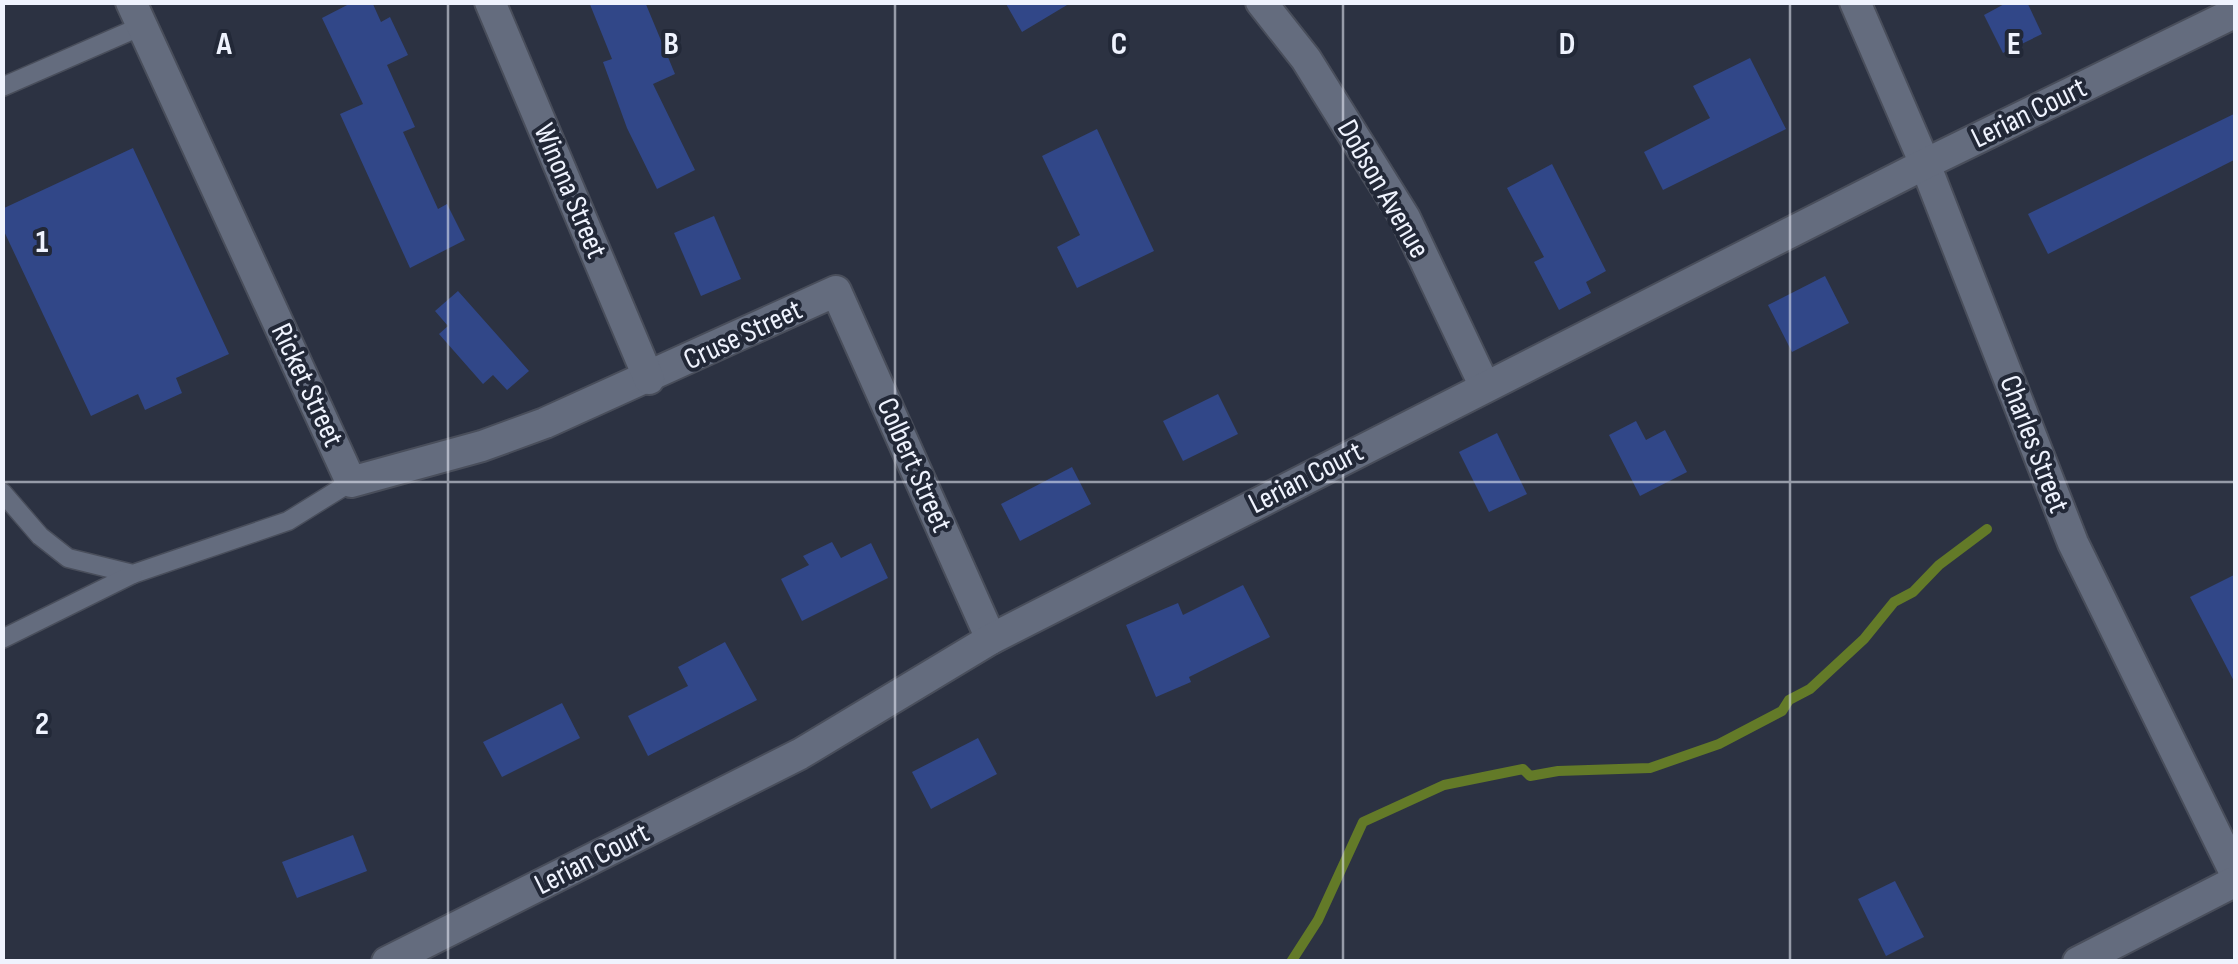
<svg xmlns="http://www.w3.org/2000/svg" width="2238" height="964" font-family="'Sofia Sans Condensed',sans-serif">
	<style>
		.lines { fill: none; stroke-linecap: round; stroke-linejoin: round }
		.stream { stroke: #637a28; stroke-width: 10 }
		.building { fill: #314788 }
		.service-casing { stroke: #494e5b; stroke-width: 21 }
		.minor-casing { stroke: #494e5b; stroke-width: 34 }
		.service { stroke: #646c7e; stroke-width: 18 }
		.minor { stroke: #646c7e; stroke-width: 30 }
		.grid { fill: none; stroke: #eff3fe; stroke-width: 2.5; stroke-opacity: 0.55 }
		.labels { text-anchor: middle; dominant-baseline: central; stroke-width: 8; stroke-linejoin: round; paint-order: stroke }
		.street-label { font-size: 30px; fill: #eff3fe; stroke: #222837 }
		.grid-label { font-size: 32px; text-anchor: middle; font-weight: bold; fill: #eff3fe; stroke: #222837; stroke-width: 8; stroke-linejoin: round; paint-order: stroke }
	</style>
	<rect width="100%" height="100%" fill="#2c3242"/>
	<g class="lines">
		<path class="stream" d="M 1291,962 L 1318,920 L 1363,822 L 1444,785 L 1523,769 L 1530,776 L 1558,771 L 1650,768 L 1719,744 L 1782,711 L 1789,700 L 1810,689 L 1864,639 L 1894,602 L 1913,592 L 1939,565 L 1987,529"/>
	</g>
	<g class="building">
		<path d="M 353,2 L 372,2 L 381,22 L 390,17 L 408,55 L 387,65 L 415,127 L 403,132 L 438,209 L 447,204 L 465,240 L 410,268 L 340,114 L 363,104 L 322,18 Z"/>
		<path d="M 589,2 L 645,2 L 675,74 L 653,84 L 695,170 L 657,189 L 627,128 L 603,62 L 612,59 Z"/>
		<path d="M 1005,2 L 1072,2 L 1022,32 Z"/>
		<path d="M 2008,2 L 2027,2 L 2042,34 L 2003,53 L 1984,15 Z"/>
		<path d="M 1750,58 L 1786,129 L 1663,190 L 1644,152 L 1710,118 L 1693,86 Z"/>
		<path d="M 2236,113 L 2236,159 L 2048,254 L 2028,214 Z"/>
		<path d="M 1097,129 L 1154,251 L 1077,288 L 1057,247 L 1080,235 L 1042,156 Z"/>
		<path d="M 133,148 L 229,354 L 176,378 L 182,393 L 145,410 L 138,394 L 91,416 L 2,227 L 2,209 Z"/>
		<path d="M 1552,164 L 1606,271 L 1586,282 L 1591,293 L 1559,310 L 1534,262 L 1544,257 L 1507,188 Z"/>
		<path d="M 714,216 L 741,279 L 701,296 L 674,233 Z"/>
		<path d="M 1825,276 L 1849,323 L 1792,352 L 1768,305 Z"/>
		<path d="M 458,291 L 529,371 L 507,390 L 493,375 L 483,384 L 439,334 L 448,326 L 435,311 Z"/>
		<path d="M 1218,394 L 1238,434 L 1183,461 L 1163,421 Z"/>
		<path d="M 1636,421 L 1646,440 L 1665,430 L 1687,472 L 1640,496 L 1609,435 Z"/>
		<path d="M 1497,433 L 1527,494 L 1489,512 L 1459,452 Z"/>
		<path d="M 1072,467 L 1091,504 L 1020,541 L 1001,504 Z"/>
		<path d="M 832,542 L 841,558 L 871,543 L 888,578 L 802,621 L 781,579 L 809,565 L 803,556 Z"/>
		<path d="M 2236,574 L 2236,685 L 2190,597 Z"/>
		<path d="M 1243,585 L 1270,637 L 1189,677 L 1191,682 L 1156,697 L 1126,625 L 1178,603 L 1183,615 Z"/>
		<path d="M 725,642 L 757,700 L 648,756 L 628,716 L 688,686 L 678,667 Z"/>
		<path d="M 562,703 L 580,738 L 502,777 L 483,742 Z"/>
		<path d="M 978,738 L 997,774 L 931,809 L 912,772 Z"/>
		<path d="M 353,835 L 367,871 L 297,898 L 282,862 Z"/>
		<path d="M 1895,881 L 1924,937 L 1886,956 L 1858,899 Z"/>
	</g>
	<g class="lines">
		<defs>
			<g id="service">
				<path d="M 2,87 L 142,26"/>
				<path d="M 2,492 L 40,536 L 68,558 L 133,574 L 288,521 L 351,482"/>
				<path d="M 2,639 L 133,574"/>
			</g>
			<g id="minor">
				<path d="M 131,2 L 351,482 L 482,446 L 545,423 L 836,291 L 991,639"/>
				<path d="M 490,2 L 649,379"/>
				<path d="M 1261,2 L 1306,59 L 1405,218 L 1485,387"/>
				<path d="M 1855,2 L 1925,164 L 2073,543 L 2236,875"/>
				<path d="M 387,962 L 800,754 L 991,639 L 1925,164 L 2236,12"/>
				<path d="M 2078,962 L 2236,881"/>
			</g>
		</defs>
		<use href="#service" class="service-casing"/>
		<use href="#minor" class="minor-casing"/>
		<use href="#service" class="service"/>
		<use href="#minor" class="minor"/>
	</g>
	<path class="grid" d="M 448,2 L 448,962M 895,2 L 895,962M 1343,2 L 1343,962M 1790,2 L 1790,962M 2,482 L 2236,482"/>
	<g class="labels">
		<g class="street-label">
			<text transform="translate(2029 113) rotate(-26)">Lerian Court</text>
			<text transform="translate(1383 189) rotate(60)">Dobson Avenue</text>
			<text transform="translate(570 191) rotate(67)">Winona Street</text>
			<text transform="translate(743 335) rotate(-25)">Cruse Street</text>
			<text transform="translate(307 385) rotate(65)">Ricket Street</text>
			<text transform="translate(2034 444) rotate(69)">Charles Street</text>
			<text transform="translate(914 465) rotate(66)">Colbert Street</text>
			<text transform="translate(1306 478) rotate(-27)">Lerian Court</text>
			<text transform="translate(592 859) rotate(-27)">Lerian Court</text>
		</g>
	</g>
	<g class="grid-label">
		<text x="224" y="54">A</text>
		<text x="671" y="54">B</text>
		<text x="1119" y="54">C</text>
		<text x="1567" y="54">D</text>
		<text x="2014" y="54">E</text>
		<text x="42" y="252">1</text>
		<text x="42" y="734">2</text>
	</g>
	<rect width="2238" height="964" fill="none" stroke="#eff3fe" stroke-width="10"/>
</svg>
